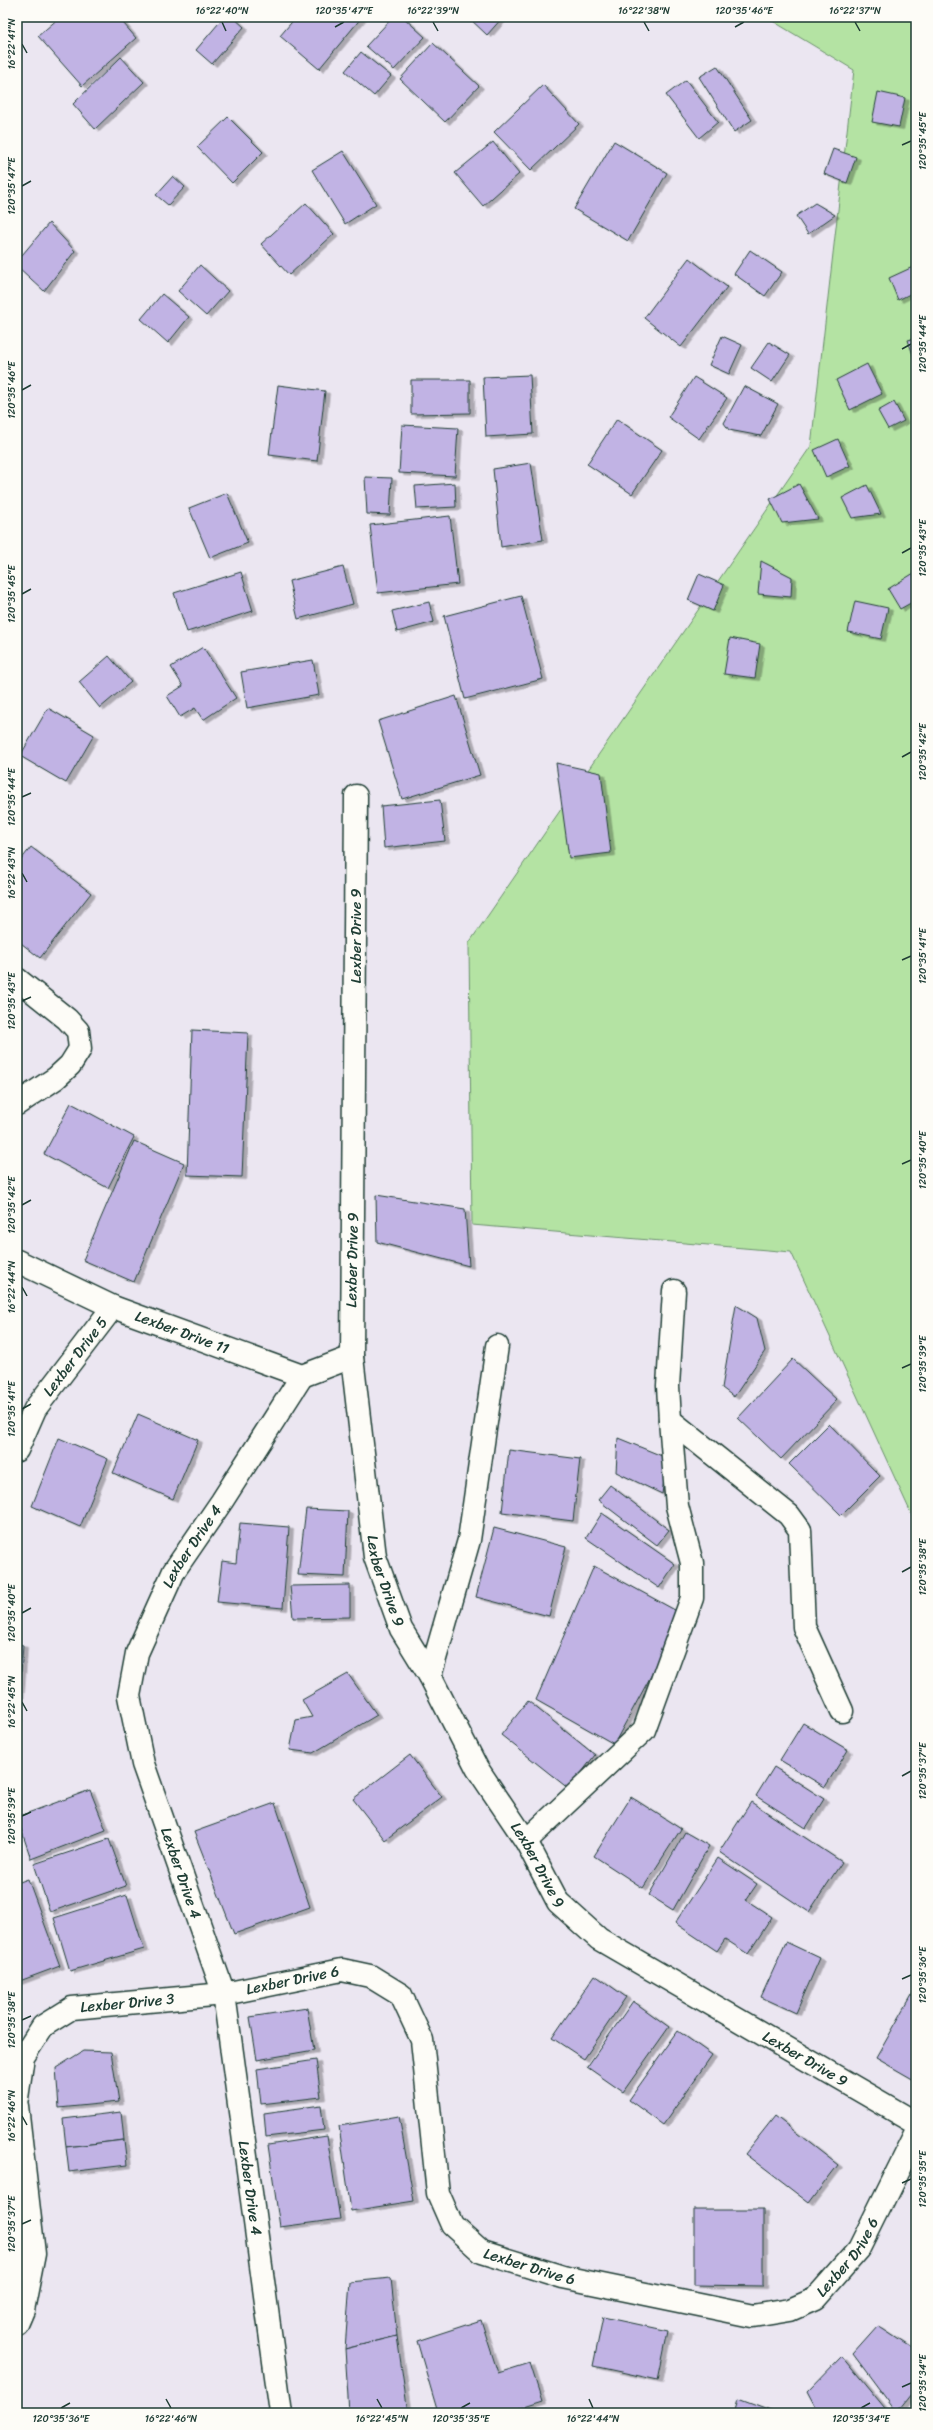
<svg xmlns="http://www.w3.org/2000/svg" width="933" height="2430" font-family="Sriracha,sans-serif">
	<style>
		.green { fill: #b4e3a3; stroke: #6a906c }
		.building { fill: #c1b3e4; stroke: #1f3d34; filter: url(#shadow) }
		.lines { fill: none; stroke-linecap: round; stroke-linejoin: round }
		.street-casing { stroke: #1f3d34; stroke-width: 25 }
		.street { stroke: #fdfcf7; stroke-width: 22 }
		.ticks { fill: none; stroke: #1f3d34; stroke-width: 1.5 }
		.labels { text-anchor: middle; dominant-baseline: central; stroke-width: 3.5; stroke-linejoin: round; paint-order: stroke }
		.street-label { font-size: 15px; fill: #1f3d34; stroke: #fdfcf7 }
		.neatline { fill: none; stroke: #1f3d34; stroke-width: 1.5 }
		.ticks-label { font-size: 10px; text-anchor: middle; fill: #1f3d34 }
	</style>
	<defs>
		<filter id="shadow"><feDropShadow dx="4.5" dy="2.5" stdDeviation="0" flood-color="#0004"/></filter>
	</defs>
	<rect width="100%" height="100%" fill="#ebe6f1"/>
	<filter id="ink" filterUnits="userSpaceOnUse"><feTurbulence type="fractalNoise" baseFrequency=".025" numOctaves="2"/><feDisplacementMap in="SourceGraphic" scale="8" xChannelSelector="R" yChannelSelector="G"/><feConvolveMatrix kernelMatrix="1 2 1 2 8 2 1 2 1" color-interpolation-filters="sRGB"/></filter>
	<g filter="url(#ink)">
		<path class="green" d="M 766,17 L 916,17 L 916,1524 L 791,1252 L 472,1225 L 469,943 L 811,446 L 854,70 Z"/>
		<g class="building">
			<path d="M 60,17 L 118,17 L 136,38 L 82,86 L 38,36 Z"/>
			<path d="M 224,17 L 233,17 L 244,27 L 212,64 L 196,50 Z"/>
			<path d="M 296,17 L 362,17 L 319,69 L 280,36 Z"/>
			<path d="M 393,17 L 403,17 L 425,37 L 394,70 L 366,46 Z"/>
			<path d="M 468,17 L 503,17 L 487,35 Z"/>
			<path d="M 433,43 L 479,86 L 445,122 L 400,79 Z"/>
			<path d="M 361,52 L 391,76 L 374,96 L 345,71 Z"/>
			<path d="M 121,57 L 144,82 L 95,129 L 73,104 Z"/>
			<path d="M 717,66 L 752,120 L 734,132 L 699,77 Z"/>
			<path d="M 686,80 L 718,122 L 699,138 L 666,95 Z"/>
			<path d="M 543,85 L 579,124 L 531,170 L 494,132 Z"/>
			<path d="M 878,92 L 905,98 L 899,127 L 872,122 Z"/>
			<path d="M 228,117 L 263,152 L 232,183 L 197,147 Z"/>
			<path d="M 614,141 L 667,173 L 628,241 L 574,209 Z"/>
			<path d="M 493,142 L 519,174 L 483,206 L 455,173 Z"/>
			<path d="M 833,149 L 856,157 L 847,183 L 824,174 Z"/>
			<path d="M 343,151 L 376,204 L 345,224 L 312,170 Z"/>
			<path d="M 173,176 L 185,187 L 168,205 L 156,195 Z"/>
			<path d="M 306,203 L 334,234 L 289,275 L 261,244 Z"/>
			<path d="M 815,203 L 835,215 L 808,234 L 796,216 Z"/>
			<path d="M 49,223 L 75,251 L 44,291 L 17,266 L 17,261 Z"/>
			<path d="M 750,250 L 782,272 L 765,296 L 734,274 Z"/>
			<path d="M 689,258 L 727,287 L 681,347 L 644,318 Z"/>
			<path d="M 200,265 L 228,291 L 206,316 L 178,291 Z"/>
			<path d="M 915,266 L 916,291 L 898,300 L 889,278 Z"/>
			<path d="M 162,294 L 189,317 L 168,343 L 141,319 Z"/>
			<path d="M 722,336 L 742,345 L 729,374 L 709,365 Z"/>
			<path d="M 916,338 L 916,358 L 914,358 L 908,340 Z"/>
			<path d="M 769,342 L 790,355 L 772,382 L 751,368 Z"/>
			<path d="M 867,364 L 882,394 L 850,410 L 836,380 Z"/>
			<path d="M 530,375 L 533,434 L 486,437 L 483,377 Z"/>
			<path d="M 694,377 L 727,398 L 699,439 L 668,417 Z"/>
			<path d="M 411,380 L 470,380 L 470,413 L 411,414 Z"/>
			<path d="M 278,385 L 325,391 L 317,461 L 269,455 Z"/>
			<path d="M 744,386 L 778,404 L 761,436 L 729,430 L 724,423 Z"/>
			<path d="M 894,402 L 904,421 L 888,429 L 878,411 Z"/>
			<path d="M 617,419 L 662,450 L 632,494 L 587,464 Z"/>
			<path d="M 402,425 L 458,428 L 455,476 L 399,473 Z"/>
			<path d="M 838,439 L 850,466 L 826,477 L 814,450 Z"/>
			<path d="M 531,463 L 543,540 L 501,547 L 493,469 Z"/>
			<path d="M 365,477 L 392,478 L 390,515 L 367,514 Z"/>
			<path d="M 455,483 L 456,507 L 417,509 L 415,486 Z"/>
			<path d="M 799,484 L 818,519 L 782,523 L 770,499 Z"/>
			<path d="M 867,485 L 881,514 L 852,518 L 842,498 Z"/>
			<path d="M 227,493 L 248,543 L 210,558 L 189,508 Z"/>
			<path d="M 450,516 L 458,584 L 378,593 L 370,525 Z"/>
			<path d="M 761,561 L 792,577 L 791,597 L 758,594 Z"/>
			<path d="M 343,567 L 353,604 L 298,619 L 289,581 Z"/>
			<path d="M 241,572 L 253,611 L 187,632 L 174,593 Z"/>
			<path d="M 914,573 L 916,600 L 900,609 L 888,589 Z"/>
			<path d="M 699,574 L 724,585 L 713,611 L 688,600 Z"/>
			<path d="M 521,596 L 543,679 L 465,699 L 444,616 Z"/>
			<path d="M 855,601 L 888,608 L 881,639 L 848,632 Z"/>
			<path d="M 429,602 L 434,622 L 397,632 L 392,611 Z"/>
			<path d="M 730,638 L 760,644 L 755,678 L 724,674 Z"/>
			<path d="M 203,647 L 236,698 L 203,720 L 195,708 L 180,717 L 167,696 L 183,686 L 171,667 Z"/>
			<path d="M 109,656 L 131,682 L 100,708 L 79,682 Z"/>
			<path d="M 313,660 L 319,695 L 247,708 L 241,672 Z"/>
			<path d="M 456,696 L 480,775 L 402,799 L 378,721 Z"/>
			<path d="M 48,708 L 94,735 L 66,783 L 20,756 Z"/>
			<path d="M 556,763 L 601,773 L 611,853 L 569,858 Z"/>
			<path d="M 440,800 L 445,841 L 384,848 L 381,806 Z"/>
			<path d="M 31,847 L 91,893 L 40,958 L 17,940 L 17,865 Z"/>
			<path d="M 192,1030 L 248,1033 L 242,1177 L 187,1175 Z"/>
			<path d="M 71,1103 L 134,1137 L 108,1188 L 44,1154 Z"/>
			<path d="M 134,1141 L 184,1163 L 134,1282 L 83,1260 Z"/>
			<path d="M 376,1195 L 465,1209 L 469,1266 L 377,1242 Z"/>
			<path d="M 736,1305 L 757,1318 L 765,1351 L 734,1397 L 722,1388 Z"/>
			<path d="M 793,1359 L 837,1400 L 781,1459 L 738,1418 Z"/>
			<path d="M 138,1414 L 198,1440 L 173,1499 L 113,1473 Z"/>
			<path d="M 829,1424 L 880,1476 L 841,1515 L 789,1464 Z"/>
			<path d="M 59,1438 L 108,1459 L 80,1527 L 32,1506 Z"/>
			<path d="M 618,1438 L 667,1458 L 662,1494 L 616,1472 Z"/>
			<path d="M 509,1450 L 580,1459 L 573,1521 L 502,1512 Z"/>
			<path d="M 610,1485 L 669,1530 L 657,1545 L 598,1500 Z"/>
			<path d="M 306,1509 L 348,1511 L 345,1577 L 298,1575 Z"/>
			<path d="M 602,1513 L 675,1564 L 659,1588 L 586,1538 Z"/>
			<path d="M 240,1523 L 289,1527 L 283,1608 L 217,1602 L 222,1561 L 236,1563 Z"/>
			<path d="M 494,1528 L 566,1547 L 549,1616 L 476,1597 Z"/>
			<path d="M 594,1566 L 684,1615 L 614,1744 L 536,1700 Z"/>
			<path d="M 350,1585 L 350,1617 L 293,1618 L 290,1586 Z"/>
			<path d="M 17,1644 L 23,1645 L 17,1728 Z"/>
			<path d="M 348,1674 L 377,1715 L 313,1753 L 290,1750 L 296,1720 L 312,1717 L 302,1700 Z"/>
			<path d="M 528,1701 L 595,1755 L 569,1789 L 501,1735 Z"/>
			<path d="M 803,1723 L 848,1750 L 825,1787 L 780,1760 Z"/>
			<path d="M 410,1755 L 442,1797 L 385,1840 L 353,1799 Z"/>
			<path d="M 774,1767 L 824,1799 L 806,1828 L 756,1796 Z"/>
			<path d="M 90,1790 L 106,1830 L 31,1859 L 17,1817 Z"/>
			<path d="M 631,1797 L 681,1829 L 643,1888 L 594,1856 Z"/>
			<path d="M 751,1802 L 842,1862 L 809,1912 L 719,1852 Z"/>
			<path d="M 275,1803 L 310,1907 L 234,1934 L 194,1832 Z"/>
			<path d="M 685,1832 L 709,1846 L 673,1910 L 649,1895 Z"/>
			<path d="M 109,1839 L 126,1886 L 50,1912 L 34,1864 Z"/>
			<path d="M 718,1858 L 757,1884 L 746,1900 L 772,1917 L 748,1954 L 725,1939 L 717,1951 L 675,1923 Z"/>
			<path d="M 28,1879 L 60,1966 L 17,1982 L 17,1883 Z"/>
			<path d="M 127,1895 L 144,1949 L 70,1971 L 54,1918 Z"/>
			<path d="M 786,1942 L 820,1958 L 796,2013 L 761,1997 Z"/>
			<path d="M 595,1975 L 626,1997 L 584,2059 L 552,2038 Z"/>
			<path d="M 916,1988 L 916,2081 L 876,2058 Z"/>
			<path d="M 633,2001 L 669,2027 L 623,2092 L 587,2067 Z"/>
			<path d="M 307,2008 L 314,2050 L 257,2060 L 250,2017 Z"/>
			<path d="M 678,2031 L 712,2055 L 663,2125 L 629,2100 Z"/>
			<path d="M 83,2051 L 111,2052 L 119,2102 L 59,2108 L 56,2068 Z"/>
			<path d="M 316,2060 L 321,2097 L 261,2104 L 257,2069 Z"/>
			<path d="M 321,2105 L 324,2130 L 266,2137 L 264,2113 Z"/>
			<path d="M 121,2112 L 124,2140 L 66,2147 L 63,2119 Z"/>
			<path d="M 399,2116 L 414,2201 L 351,2211 L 339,2126 Z"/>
			<path d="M 775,2116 L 838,2165 L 809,2203 L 745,2154 Z"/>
			<path d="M 327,2136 L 340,2219 L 280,2227 L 268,2145 Z"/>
			<path d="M 124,2140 L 127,2165 L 69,2172 L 66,2147 Z"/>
			<path d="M 694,2210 L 763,2210 L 763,2286 L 694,2285 Z"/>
			<path d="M 391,2278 L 397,2336 L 345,2349 L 350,2282 Z"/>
			<path d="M 603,2317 L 668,2331 L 658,2380 L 593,2366 Z"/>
			<path d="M 481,2320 L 498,2373 L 530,2363 L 542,2401 L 505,2413 L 438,2413 L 417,2341 Z"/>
			<path d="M 878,2326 L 916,2351 L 916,2389 L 897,2413 L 853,2354 Z"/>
			<path d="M 397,2336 L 408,2413 L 349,2413 L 345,2349 Z"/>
			<path d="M 842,2356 L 889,2413 L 818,2413 L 807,2392 Z"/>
			<path d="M 738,2399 L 776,2413 L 734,2413 Z"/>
		</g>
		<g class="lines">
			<defs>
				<g id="street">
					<path id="s1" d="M 356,796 L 352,1357 L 375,1557 L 401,1629 L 430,1676 L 477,1768 L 526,1841 L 558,1902 L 599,1939 L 916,2123"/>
					<path d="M 17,979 L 67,1019 L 78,1031 L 80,1049 L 70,1065 L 56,1078 L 17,1104"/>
					<path id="s2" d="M 17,1261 L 113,1307 L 302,1376 L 352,1357"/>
					<path d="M 670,1420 L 789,1515 L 800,1530 L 804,1627 L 842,1711"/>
					<path id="s3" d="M 17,1450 L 35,1409 L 113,1307"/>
					<path d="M 430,1676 L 469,1540 L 497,1346"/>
					<path d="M 526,1841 L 644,1730 L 692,1598 L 692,1563 L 677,1506 L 670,1420 L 668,1386 L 674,1291"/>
					<path id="s4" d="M 17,2098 L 23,2057 L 43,2026 L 72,2008 L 224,1994 L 342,1970 L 370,1976 L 401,1995 L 422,2040 L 438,2193 L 452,2225 L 482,2252 L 563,2277 L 753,2316 L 790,2310 L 815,2299 L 859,2249 L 916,2134"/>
					<path d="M 17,2106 L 34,2254 L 23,2310 L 17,2324"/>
					<path id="s5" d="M 281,2413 L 224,1994 L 143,1764 L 129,1696 L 137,1653 L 174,1571 L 222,1501 L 302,1376"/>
				</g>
			</defs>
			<use href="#street" class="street-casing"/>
			<use href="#street" class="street"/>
		</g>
	</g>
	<path class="ticks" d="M 222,22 L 226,31M 433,22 L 438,31M 644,22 L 649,31M 855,22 L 860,31M 335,27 L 344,22M 735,27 L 744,22M 22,44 L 27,53M 902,145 L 911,141M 22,186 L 31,181M 902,349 L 911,344M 22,390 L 31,385M 902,553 L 911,548M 22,594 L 31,589M 902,757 L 911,752M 22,797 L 31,793M 22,873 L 27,882M 902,960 L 911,956M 22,1001 L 31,997M 902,1164 L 911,1160M 22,1205 L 31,1200M 22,1287 L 27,1296M 902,1368 L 911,1364M 22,1409 L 31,1404M 902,1572 L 911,1567M 22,1613 L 31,1608M 22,1702 L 27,1711M 902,1776 L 911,1771M 22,1816 L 31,1812M 902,1979 L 911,1975M 22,2020 L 31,2016M 22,2116 L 27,2125M 902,2183 L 911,2179M 22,2224 L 31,2220M 902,2387 L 911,2383M 166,2399 L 171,2408M 377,2399 L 382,2408M 589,2399 L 593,2408M 61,2408 L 70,2403M 461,2408 L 470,2403M 861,2408 L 870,2403"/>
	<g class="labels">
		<g class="street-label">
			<text transform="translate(356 936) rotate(-90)">Lexber Drive 9</text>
			<text transform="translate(352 1260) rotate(-89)">Lexber Drive 9</text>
			<text stroke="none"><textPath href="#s2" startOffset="180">Lexber Drive 11</textPath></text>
			<text stroke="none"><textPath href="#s3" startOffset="111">Lexber Drive 5</textPath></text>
			<text stroke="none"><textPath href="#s5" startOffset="900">Lexber Drive 4</textPath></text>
			<text stroke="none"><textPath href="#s1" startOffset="788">Lexber Drive 9</textPath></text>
			<text stroke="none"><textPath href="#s1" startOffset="1112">Lexber Drive 9</textPath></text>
			<text transform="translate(181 1873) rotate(71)">Lexber Drive 4</text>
			<text stroke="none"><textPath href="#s4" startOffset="335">Lexber Drive 6</textPath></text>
			<text stroke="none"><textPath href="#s4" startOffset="168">Lexber Drive 3</textPath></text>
			<text stroke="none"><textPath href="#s1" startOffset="1448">Lexber Drive 9</textPath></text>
			<text transform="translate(250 2188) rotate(82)">Lexber Drive 4</text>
			<text stroke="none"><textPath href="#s4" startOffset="1126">Lexber Drive 6</textPath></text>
			<text stroke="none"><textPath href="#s4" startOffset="779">Lexber Drive 6</textPath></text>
		</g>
	</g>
	<rect width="933" height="2430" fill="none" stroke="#fdfcf7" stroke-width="44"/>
	<rect x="22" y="22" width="889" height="2386" class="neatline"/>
	<g class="ticks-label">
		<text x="222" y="14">16°22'40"N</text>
		<text x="344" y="14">120°35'47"E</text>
		<text x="433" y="14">16°22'39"N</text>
		<text x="644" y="14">16°22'38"N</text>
		<text x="744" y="14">120°35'46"E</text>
		<text x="855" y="14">16°22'37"N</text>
		<text transform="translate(11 44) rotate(-90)" y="4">16°22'41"N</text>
		<text transform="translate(922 141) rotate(-90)" y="4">120°35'45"E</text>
		<text transform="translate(11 186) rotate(-90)" y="4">120°35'47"E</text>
		<text transform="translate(922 344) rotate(-90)" y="4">120°35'44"E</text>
		<text transform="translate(11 390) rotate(-90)" y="4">120°35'46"E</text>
		<text transform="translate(922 548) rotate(-90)" y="4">120°35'43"E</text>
		<text transform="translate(11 594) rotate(-90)" y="4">120°35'45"E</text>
		<text transform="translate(922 752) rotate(-90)" y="4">120°35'42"E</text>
		<text transform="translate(11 797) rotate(-90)" y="4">120°35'44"E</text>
		<text transform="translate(11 873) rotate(-90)" y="4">16°22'43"N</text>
		<text transform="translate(922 956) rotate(-90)" y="4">120°35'41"E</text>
		<text transform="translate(11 1001) rotate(-90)" y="4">120°35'43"E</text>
		<text transform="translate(922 1160) rotate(-90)" y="4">120°35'40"E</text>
		<text transform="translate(11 1205) rotate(-90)" y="4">120°35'42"E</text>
		<text transform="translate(11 1287) rotate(-90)" y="4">16°22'44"N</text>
		<text transform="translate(922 1364) rotate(-90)" y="4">120°35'39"E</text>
		<text transform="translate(11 1409) rotate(-90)" y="4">120°35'41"E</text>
		<text transform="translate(922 1567) rotate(-90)" y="4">120°35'38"E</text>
		<text transform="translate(11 1613) rotate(-90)" y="4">120°35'40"E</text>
		<text transform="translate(11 1702) rotate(-90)" y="4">16°22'45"N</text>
		<text transform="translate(922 1771) rotate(-90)" y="4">120°35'37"E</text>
		<text transform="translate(11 1816) rotate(-90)" y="4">120°35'39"E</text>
		<text transform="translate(922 1975) rotate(-90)" y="4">120°35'36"E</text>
		<text transform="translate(11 2020) rotate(-90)" y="4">120°35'38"E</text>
		<text transform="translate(11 2116) rotate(-90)" y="4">16°22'46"N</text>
		<text transform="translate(922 2179) rotate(-90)" y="4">120°35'35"E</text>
		<text transform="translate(11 2224) rotate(-90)" y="4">120°35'37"E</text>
		<text transform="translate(922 2383) rotate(-90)" y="4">120°35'34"E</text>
		<text x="61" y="2422">120°35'36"E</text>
		<text x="171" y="2422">16°22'46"N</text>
		<text x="382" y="2422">16°22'45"N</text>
		<text x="461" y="2422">120°35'35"E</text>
		<text x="593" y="2422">16°22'44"N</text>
		<text x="861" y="2422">120°35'34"E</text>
	</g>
</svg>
